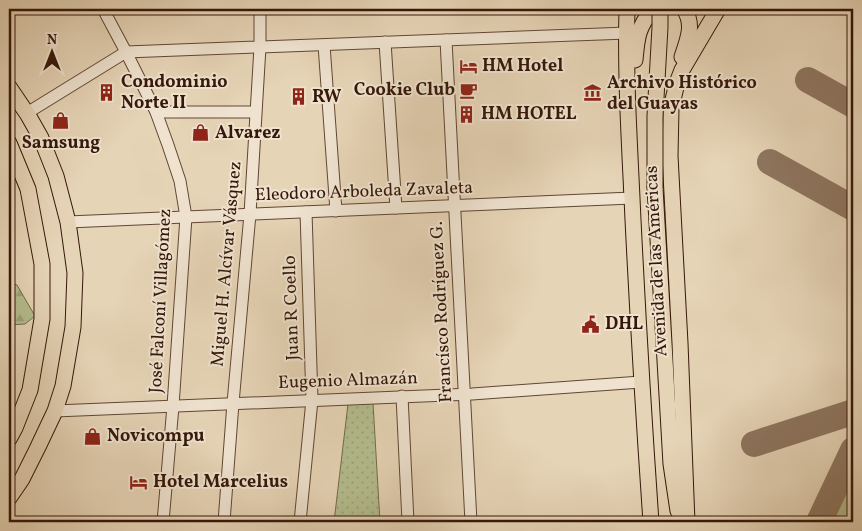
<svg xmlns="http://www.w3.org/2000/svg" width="862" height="531" font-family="Vollkorn,serif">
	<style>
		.grass { fill: #b4bd8e; stroke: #746a4c }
		.forest { fill: url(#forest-firs); stroke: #746a4c }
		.park { fill: url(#park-dots); stroke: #746a4c }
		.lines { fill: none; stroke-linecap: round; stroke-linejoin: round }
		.taxiway { stroke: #8e7660; stroke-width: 26 }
		.minor-casing { stroke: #614634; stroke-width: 13 }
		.major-casing { stroke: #351709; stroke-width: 17 }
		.minor { stroke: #efe3d0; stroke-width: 11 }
		.major { stroke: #e6d4b6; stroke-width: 15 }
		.major-bridge-casing { stroke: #351709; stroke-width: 17; stroke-linecap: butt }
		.major-bridge { stroke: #e6d4b6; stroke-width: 15 }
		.labels { text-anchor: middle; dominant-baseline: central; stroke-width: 4; stroke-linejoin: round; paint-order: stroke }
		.poi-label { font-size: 18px; font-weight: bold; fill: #351709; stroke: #efe3d0; text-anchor: start }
		.street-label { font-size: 18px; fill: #351709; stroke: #efe3d0 }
	</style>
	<defs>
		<pattern id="forest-firs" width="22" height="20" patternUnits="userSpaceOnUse" patternTransform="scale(1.25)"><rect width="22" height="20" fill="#b4bd8e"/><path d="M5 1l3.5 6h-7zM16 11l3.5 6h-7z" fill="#9ba279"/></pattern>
		<pattern id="park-dots" width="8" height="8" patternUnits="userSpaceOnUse" patternTransform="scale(1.25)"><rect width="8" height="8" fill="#b4bd8e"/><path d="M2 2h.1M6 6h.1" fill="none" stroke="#9ba279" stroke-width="1.8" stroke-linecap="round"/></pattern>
	</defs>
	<rect width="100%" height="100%" fill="#e6d4b6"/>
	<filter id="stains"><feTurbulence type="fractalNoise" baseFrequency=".004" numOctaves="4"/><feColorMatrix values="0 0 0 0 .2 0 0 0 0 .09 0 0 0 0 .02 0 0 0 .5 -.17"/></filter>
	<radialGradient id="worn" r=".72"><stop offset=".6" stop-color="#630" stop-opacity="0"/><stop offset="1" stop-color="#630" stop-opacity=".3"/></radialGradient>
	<path class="grass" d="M 853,475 L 853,522 L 829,522 Z"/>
	<path class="forest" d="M 9,282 L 17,285 L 35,316 L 25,324 L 9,325 Z"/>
	<path class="park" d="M 373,403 L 380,522 L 334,522 L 348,404 Z"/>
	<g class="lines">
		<g class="taxiway">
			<path d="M 808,80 L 853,105"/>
			<path d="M 770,162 L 853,208"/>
			<path d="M 754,444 L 853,412"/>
			<path d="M 819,522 L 853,450"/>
		</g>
		<defs>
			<g id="minor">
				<path d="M 103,9 L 126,52 L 156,112 L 168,145 L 180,181 L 186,217 L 173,406 L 163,522"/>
				<path d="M 446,40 L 471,522"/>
				<path d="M 385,42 L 396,208"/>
				<path d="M 324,45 L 336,211"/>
				<path d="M 156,112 L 255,112"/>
				<path d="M 27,113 L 126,52 L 627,33"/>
				<path d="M 68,222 L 632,198"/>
				<path d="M 402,396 L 408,522"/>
				<path d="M 55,411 L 472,394 L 641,382"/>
				<path d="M 224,522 L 233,403 L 250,214 L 260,47 L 260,9"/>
				<path d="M 300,522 L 312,400 L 306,212"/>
			</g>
			<g id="major">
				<path d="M 627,9 C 625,79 630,150 633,220 C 638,321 644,422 651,522"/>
				<path d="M 682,57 C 687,41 695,25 684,9"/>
				<path d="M 635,60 C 637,37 638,27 653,9"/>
				<path d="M 9,87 L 28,115 L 41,138 L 56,176 L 68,222 L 75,273 L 73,327 L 63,386 L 55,411 L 38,447 L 22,479 L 9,498"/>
				<path d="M 9,143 L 28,189 L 42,264 L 42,319 L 30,390 L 15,428 L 9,439"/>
				<path d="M 655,188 L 671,464 L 678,511"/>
				<path d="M 687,522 L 680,343 L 670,156 L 671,108 L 677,83 L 682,70 L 718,9"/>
			</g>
		</defs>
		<use href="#minor" class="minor-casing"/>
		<use href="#major" class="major-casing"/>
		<use href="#minor" class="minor"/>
		<use href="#major" class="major"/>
		<defs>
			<path id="major-bridge" d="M 655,188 L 655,116 L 660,27 L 660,9"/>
		</defs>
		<use href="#major-bridge" class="major-bridge-casing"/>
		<use href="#major-bridge" class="major-bridge"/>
	</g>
	<defs>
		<symbol id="hotel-bare" viewBox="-9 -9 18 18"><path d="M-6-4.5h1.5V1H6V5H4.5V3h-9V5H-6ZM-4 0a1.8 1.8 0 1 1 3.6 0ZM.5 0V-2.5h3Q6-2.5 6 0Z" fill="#8f2418" stroke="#efe3d0" stroke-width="2.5" paint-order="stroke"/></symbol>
		<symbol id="cafe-bare" viewBox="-9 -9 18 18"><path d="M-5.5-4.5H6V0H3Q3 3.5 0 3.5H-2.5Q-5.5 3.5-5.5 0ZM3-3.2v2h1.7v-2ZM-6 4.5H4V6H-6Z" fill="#8f2418" stroke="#efe3d0" stroke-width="2.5" paint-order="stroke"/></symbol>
		<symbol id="building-bare" viewBox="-9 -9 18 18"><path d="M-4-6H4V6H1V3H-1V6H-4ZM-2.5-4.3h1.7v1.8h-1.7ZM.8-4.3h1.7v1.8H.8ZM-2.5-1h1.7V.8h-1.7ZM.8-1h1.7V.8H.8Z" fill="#8f2418" stroke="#efe3d0" stroke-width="2.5" paint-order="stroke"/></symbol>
		<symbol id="museum-bare" viewBox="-9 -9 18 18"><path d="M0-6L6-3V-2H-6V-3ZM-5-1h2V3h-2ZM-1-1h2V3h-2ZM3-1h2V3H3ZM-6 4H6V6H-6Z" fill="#8f2418" stroke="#efe3d0" stroke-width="2.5" paint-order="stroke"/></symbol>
		<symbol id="shop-bare" viewBox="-9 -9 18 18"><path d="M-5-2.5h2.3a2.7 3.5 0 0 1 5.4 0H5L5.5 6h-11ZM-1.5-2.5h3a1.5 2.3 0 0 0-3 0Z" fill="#8f2418" stroke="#efe3d0" stroke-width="2.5" paint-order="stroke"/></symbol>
		<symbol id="civic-bare" viewBox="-9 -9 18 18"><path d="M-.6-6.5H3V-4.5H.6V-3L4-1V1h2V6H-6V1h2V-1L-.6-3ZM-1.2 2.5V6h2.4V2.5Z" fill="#8f2418" stroke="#efe3d0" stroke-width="2.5" paint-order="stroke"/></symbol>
	</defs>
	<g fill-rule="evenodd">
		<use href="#hotel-bare" x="456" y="54" width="25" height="25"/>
		<use href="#cafe-bare" x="456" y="78" width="25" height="25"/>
		<use href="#building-bare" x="94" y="80" width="25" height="25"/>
		<use href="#museum-bare" x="580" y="80" width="25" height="25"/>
		<use href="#building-bare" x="286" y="84" width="25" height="25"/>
		<use href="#building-bare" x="454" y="102" width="25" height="25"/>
		<use href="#shop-bare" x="48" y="108" width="25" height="25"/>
		<use href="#shop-bare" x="188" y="120" width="25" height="25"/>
		<use href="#civic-bare" x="578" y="312" width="25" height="25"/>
		<use href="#shop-bare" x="80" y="424" width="25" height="25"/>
		<use href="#hotel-bare" x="126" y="470" width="25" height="25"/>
	</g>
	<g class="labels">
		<g class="poi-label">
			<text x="482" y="66">HM Hotel</text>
			<text x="121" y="82">Condominio<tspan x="121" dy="21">Norte II</tspan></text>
			<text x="607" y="83">Archivo Histórico<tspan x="607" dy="21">del Guayas</tspan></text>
			<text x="455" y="90" text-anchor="end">Cookie Club</text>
			<text x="312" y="97">RW</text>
			<text x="481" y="114">HM HOTEL</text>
			<text x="215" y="133">Alvarez</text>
			<text x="61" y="143" text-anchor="middle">Samsung</text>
			<text x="605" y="324">DHL</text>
			<text x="107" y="436">Novicompu</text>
			<text x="153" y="482">Hotel Marcelius</text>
		</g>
		<g class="street-label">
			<text transform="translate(364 192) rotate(-2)">Eleodoro Arboleda Zavaleta</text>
			<text transform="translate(657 261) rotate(-93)">Avenida de las Américas</text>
			<text transform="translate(227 264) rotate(-85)">Miguel H. Alcívar Vásquez</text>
			<text transform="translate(161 301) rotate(-87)">José Falconí Villagómez</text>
			<text transform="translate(292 308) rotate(-92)">Juan R Coello</text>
			<text transform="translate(442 312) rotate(-93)">Francísco Rodríguez G.</text>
			<text transform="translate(348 381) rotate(-2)">Eugenio Almazán</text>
		</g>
	</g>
	<rect width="862" height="531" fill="none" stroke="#e6d4b6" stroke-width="30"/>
	<rect x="10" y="10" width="842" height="511" fill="none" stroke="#351709" stroke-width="2.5"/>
	<rect x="15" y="15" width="832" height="501" fill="none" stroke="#351709"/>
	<g transform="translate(52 52)" stroke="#efe3d0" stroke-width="4" paint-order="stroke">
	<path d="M0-4L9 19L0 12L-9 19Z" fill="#351709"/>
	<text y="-8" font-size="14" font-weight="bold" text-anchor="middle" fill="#351709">N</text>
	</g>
	<rect width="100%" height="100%" filter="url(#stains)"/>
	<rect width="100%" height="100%" fill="url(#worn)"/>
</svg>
